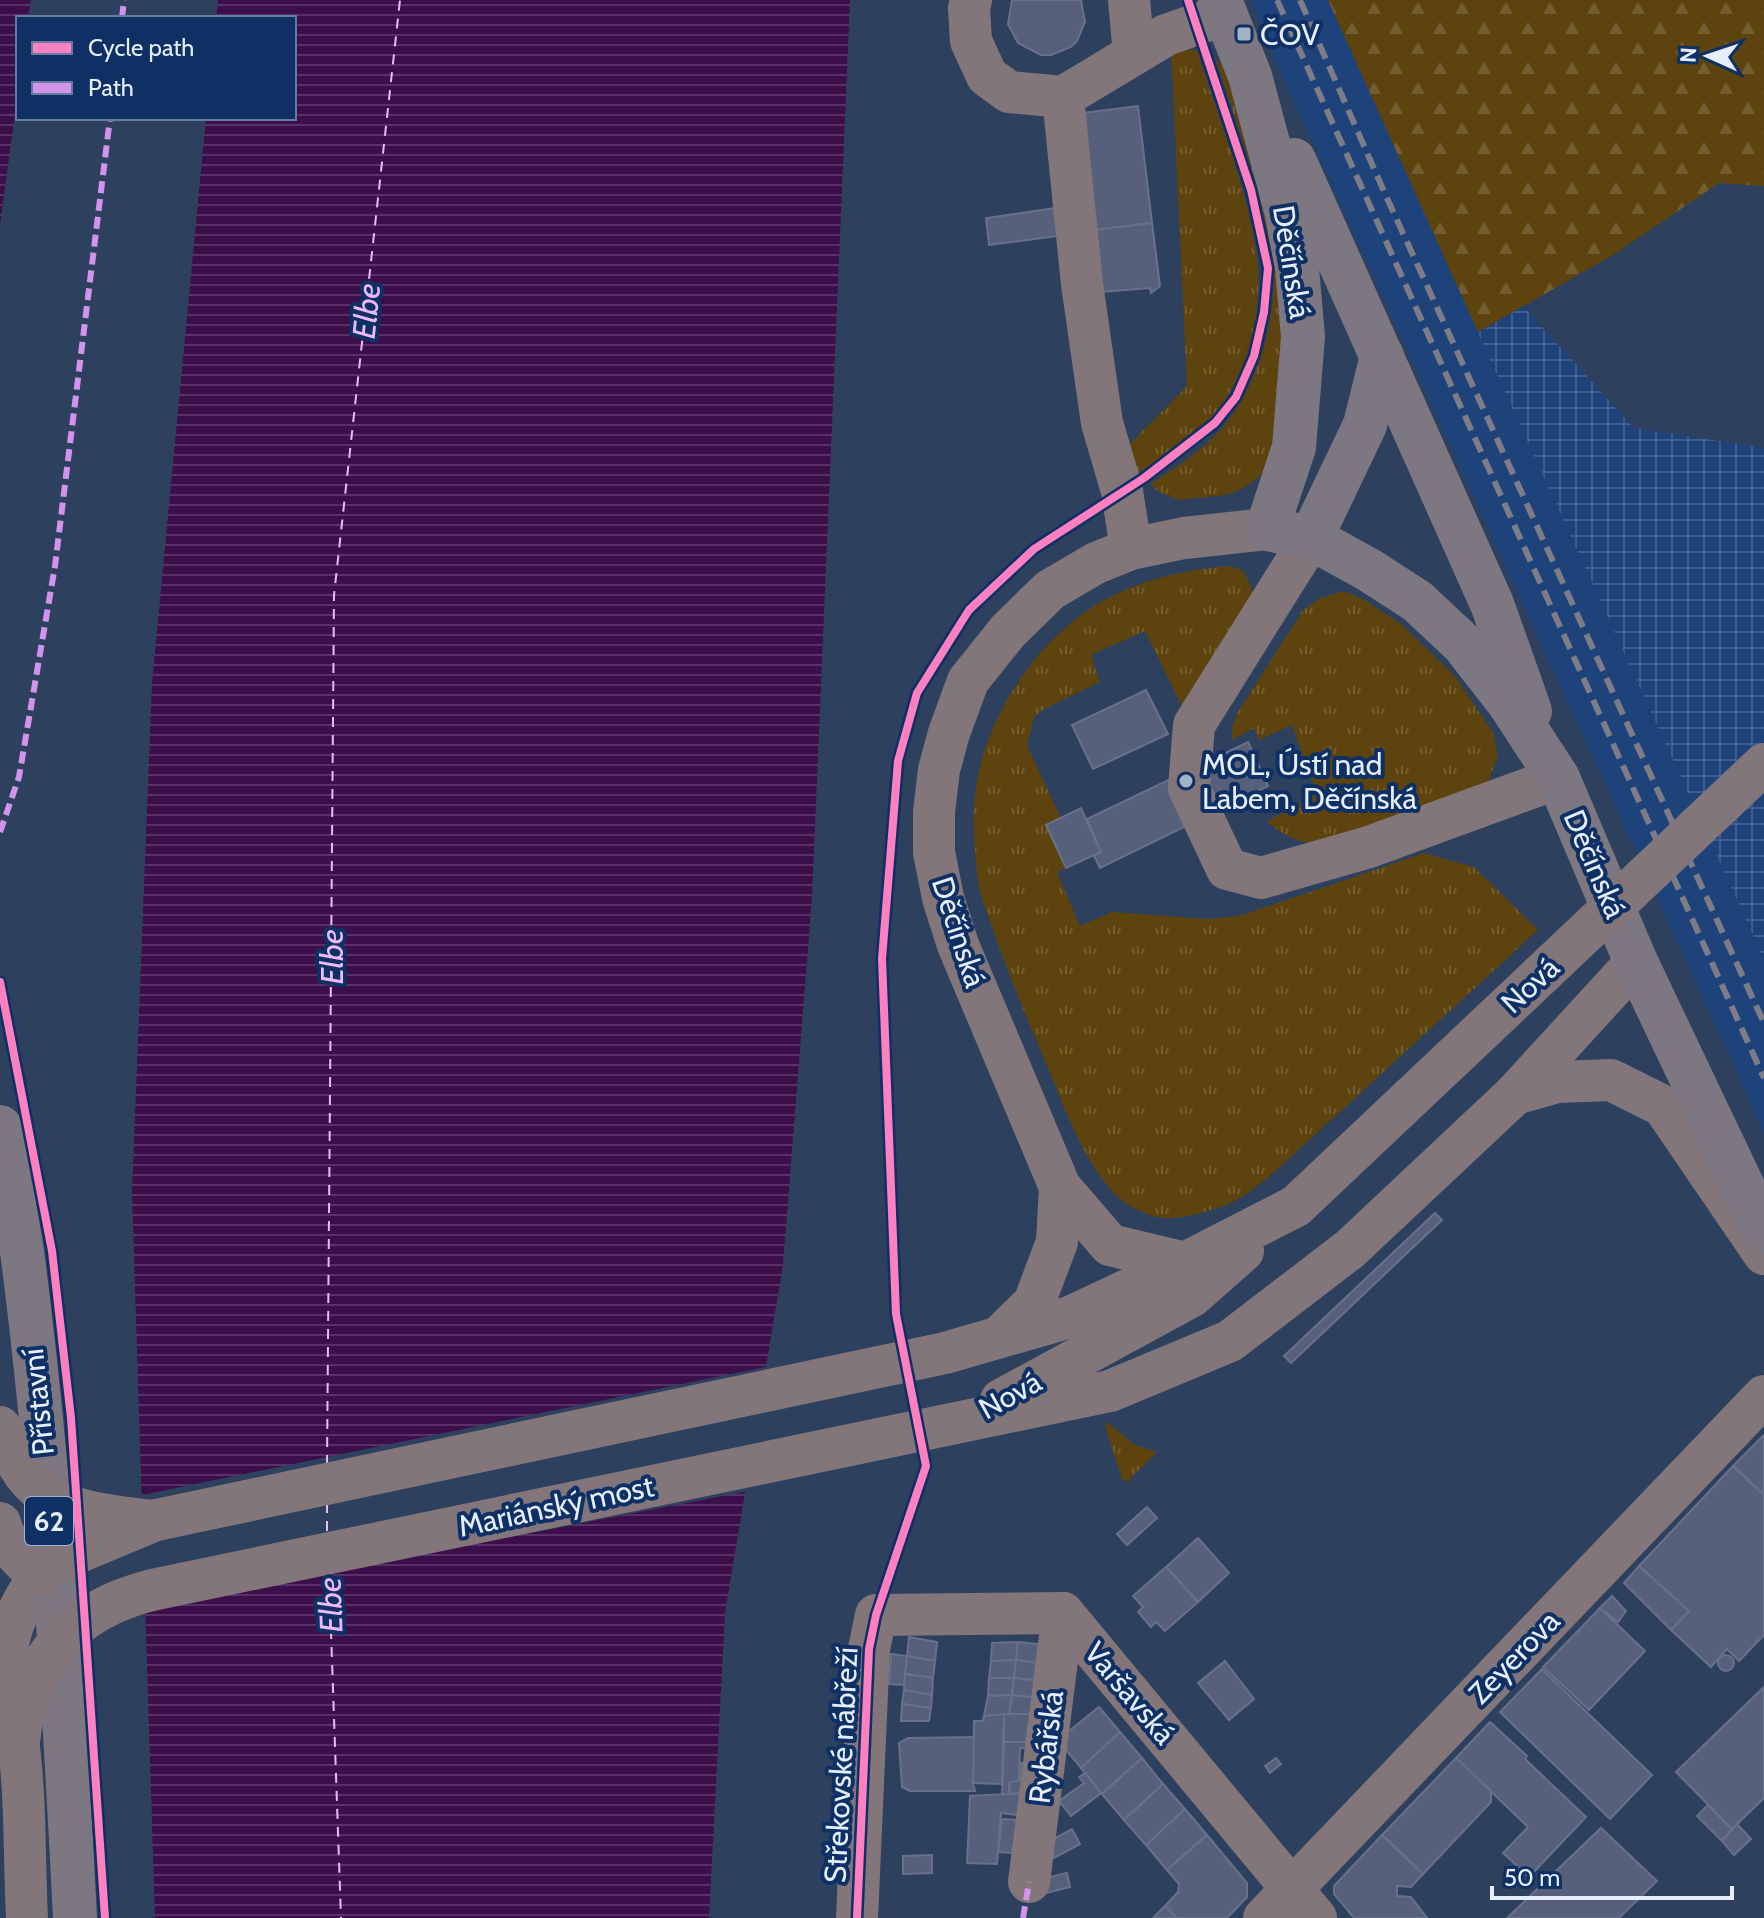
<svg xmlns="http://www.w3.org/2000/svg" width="1764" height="1918" font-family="Cabin,sans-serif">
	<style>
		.built { fill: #1e437a }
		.industrial { fill: url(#industrial-grid) }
		.grass { fill: url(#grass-tufts) }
		.forest { fill: url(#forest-firs) }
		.water { fill: url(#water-rules) }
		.pier { fill: #2d405d }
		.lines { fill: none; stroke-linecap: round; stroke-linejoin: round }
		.ferry { stroke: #edb9fb; stroke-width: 2; stroke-dasharray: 10 8; stroke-linecap: butt }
		.building { fill: #57607a; stroke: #67718b; stroke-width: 2 }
		.minor { stroke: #82767b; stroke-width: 42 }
		.major { stroke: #7d7782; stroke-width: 44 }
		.rail { stroke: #7e7c88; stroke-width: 6; stroke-dasharray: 16 8; stroke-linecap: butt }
		.minor-bridge { stroke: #82767b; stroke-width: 42 }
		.quiet { stroke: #d193ec; stroke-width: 6; stroke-dasharray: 12 6; stroke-linecap: butt }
		.cycleway-casing { stroke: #0e3065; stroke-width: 13 }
		.cycleway { stroke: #ff80c0; stroke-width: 8 }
		.poi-dot { fill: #a5b1c4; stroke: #0e3065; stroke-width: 3 }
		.labels { text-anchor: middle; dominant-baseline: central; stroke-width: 8; stroke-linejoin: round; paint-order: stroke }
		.shield { fill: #0e3065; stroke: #a5b5cf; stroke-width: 2 }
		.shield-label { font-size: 28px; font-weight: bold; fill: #e6eefc }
		.poi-label { font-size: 30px; fill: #e6eefc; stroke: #0e3065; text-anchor: start }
		.street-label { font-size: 30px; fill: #e6eefc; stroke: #0e3065 }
		.water-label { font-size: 32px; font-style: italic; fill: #edb9fb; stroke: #0e3065 }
	</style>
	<defs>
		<pattern id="industrial-grid" width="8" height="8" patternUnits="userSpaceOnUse" patternTransform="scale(2)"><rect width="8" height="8" fill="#1e437a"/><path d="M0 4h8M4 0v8" fill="none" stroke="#3f5e8e"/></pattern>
		<pattern id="grass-tufts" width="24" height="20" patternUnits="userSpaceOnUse" patternTransform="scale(2)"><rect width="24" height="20" fill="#5d430d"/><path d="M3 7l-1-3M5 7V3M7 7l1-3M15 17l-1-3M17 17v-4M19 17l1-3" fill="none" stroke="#745e31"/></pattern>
		<pattern id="forest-firs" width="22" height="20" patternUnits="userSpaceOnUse" patternTransform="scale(2)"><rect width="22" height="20" fill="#5d430d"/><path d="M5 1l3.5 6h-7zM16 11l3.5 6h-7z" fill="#745e31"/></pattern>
		<pattern id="water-rules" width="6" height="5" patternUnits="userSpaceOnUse" patternTransform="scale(2)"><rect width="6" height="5" fill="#3c0f4b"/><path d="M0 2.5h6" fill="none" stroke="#583266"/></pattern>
	</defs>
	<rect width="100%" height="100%" fill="#2d405d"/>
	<path class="built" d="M 1251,0 L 1328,0 L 1764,959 L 1764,1132 L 1345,215 L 1273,55 Z"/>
	<path class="industrial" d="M 1523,306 L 1634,428 L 1764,448 L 1764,959 L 1478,333 Z"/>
	<g class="grass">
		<path d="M 1171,49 L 1197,50 C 1217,115 1246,184 1256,250 C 1265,307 1249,381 1207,422 C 1187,442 1162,457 1138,473 L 1125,449 L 1187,386 Z"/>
		<path d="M 1215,58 L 1223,66 L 1267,194 L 1288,289 L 1285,394 L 1269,462 L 1259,477 L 1245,487 L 1227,495 L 1179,500 L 1159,492 L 1150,484 C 1176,467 1202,451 1222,428 C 1258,386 1275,324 1274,269 C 1273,255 1268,240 1266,227 C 1254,169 1233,113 1215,58 Z"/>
		<path d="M 1231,566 L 1243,571 L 1252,588 L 1253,598 L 1185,712 L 1145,631 L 1091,655 L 1100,682 L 1044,709 L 1034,717 L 1027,746 L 1062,820 L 1046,825 L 1066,868 L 1057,872 L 1080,926 L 1112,912 L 1207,919 L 1240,916 L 1424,853 L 1474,867 L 1538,930 L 1269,1177 C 1258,1185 1247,1195 1235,1201 C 1219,1209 1183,1219 1165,1218 C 1156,1218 1143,1213 1136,1209 C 1095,1192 1064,1107 1048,1068 C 1029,1023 1010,979 994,933 C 989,918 982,902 979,887 C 975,861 973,834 974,808 C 977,725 1039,631 1114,595 C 1151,577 1190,569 1231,566 Z"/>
		<path d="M 1344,591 L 1363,599 L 1401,624 L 1454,675 L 1494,734 L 1498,756 L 1489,780 L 1468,800 L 1316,844 C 1295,841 1282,835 1267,821 L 1317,794 L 1292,725 L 1259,740 L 1254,728 L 1232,740 L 1232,727 L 1238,712 L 1303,610 L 1321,598 Z"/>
		<path d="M 1107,1422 L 1135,1445 L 1157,1452 L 1127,1482 L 1122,1479 L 1105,1426 Z"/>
	</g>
	<path class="forest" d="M 1328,0 L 1764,0 L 1764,186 L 1719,183 L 1613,255 L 1478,332 Z"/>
	<g class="water">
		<path d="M 0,0 L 31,0 L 28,18 L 18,18 L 18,92 L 0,224 Z"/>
		<path d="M 218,0 L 850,0 L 812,897 L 783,1265 L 725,1613 L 709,1918 L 155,1918 L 132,1192 L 152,683 L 206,118 L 294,118 L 294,18 L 216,18 Z"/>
	</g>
	<path class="pier" d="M 770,1366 L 749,1491 L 182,1600 L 141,1613 L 139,1565 L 143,1564 L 143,1547 L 139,1548 L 137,1496 Z"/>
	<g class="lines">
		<g class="ferry">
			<path d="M 327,1465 L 334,595 L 400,0"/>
			<path d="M 327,1503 L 327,1533"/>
			<path d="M 329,1575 L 341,1918"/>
		</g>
	</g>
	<g class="building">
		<path d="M 1012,0 L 1081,0 L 1085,22 L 1077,41 L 1071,47 L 1051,55 L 1041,55 L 1018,43 L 1008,24 Z"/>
		<path d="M 1138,106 L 1152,223 L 1094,230 L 1081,113 Z"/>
		<path d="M 1056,208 L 1059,236 L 989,245 L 986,218 Z"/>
		<path d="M 1152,223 L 1160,286 L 1151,293 L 1150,288 L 1101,292 L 1094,230 Z"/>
		<path d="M 1146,690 L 1168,734 L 1093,769 L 1072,725 Z"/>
		<path d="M 1248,742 L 1268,786 L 1100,868 L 1094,856 L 1101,852 L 1087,819 Z"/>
		<path d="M 1081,808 L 1101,852 L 1066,868 L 1046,825 Z"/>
		<path d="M 1435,1213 L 1442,1220 L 1291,1363 L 1284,1356 Z"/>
		<path d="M 1764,1435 L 1764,1495 L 1733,1466 Z"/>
		<path d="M 1733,1466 L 1764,1495 L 1764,1635 L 1739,1661 L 1727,1649 L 1711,1667 L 1671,1630 L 1689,1611 L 1639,1566 Z"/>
		<path d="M 1147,1507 L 1157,1518 L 1127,1545 L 1117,1534 Z"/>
		<path d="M 1198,1538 L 1229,1573 L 1198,1602 L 1166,1567 Z"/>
		<path d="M 1639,1566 L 1689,1611 L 1671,1630 L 1624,1583 Z"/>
		<path d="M 1166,1567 L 1198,1602 L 1165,1631 L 1156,1622 L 1151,1627 L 1138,1612 L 1143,1607 L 1133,1596 Z"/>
		<path d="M 1612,1596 L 1626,1611 L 1618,1622 L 1600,1608 Z"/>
		<path d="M 1600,1608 L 1645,1651 L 1589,1710 L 1543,1667 Z"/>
		<path d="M 909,1637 L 937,1642 L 935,1661 L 907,1656 Z"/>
		<path d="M 1018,1642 L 1016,1660 L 991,1661 L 992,1643 Z"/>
		<path d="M 1018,1642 L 1047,1645 L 1044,1664 L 1016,1660 Z"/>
		<path d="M 891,1654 L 907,1656 L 904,1685 L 889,1684 Z"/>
		<circle cx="1726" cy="1663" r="8"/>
		<path d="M 907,1656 L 935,1661 L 933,1678 L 905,1674 Z"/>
		<path d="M 1016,1660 L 1014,1678 L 989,1678 L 991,1661 Z"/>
		<path d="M 1016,1660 L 1044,1664 L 1042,1681 L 1014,1678 Z"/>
		<path d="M 1225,1661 L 1254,1699 L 1229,1720 L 1198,1683 Z"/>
		<path d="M 1542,1669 L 1652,1775 L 1610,1819 L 1500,1712 Z"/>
		<path d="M 905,1674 L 933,1678 L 932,1695 L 904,1690 Z"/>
		<path d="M 989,1678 L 1014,1678 L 1012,1695 L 988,1696 Z"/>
		<path d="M 1014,1678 L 1042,1681 L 1040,1698 L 1012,1695 Z"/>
		<path d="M 1764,1687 L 1764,1798 L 1732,1829 L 1676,1772 Z"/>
		<path d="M 904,1690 L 932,1695 L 931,1708 L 902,1704 Z"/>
		<path d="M 1012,1695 L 1040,1698 L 1038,1714 L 1009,1714 Z"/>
		<path d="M 1012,1695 L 1009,1714 L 984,1716 L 988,1696 Z"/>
		<path d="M 902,1704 L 931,1708 L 929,1721 L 901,1721 Z"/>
		<path d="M 1099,1707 L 1120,1732 L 1081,1768 L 1058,1740 Z"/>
		<path d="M 1004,1714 L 1038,1714 L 1035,1742 L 1004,1742 Z"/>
		<path d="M 1004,1714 L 1002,1784 L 973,1783 L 974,1721 L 983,1721 L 984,1716 Z"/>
		<path d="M 1490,1722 L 1527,1756 L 1525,1759 L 1586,1817 L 1529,1877 L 1503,1853 L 1528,1827 L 1456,1758 Z"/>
		<path d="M 1120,1732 L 1142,1758 L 1102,1794 L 1081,1768 Z"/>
		<path d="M 974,1737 L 973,1783 L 975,1791 L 910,1791 L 902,1787 L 899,1743 L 908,1738 Z"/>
		<path d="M 1004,1742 L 1035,1742 L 1034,1749 L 1020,1748 L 1019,1781 L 1009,1783 L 1009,1794 L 1002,1794 Z"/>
		<path d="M 1142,1758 L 1163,1784 L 1124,1820 L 1102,1794 Z"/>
		<path d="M 1276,1758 L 1281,1764 L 1270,1773 L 1265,1766 Z"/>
		<path d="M 1456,1758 L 1491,1791 L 1491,1802 L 1423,1874 L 1382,1835 Z"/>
		<path d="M 1021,1763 L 1033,1764 L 1028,1793 L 1010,1794 L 1009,1783 L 1020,1780 Z"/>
		<path d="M 1085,1773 L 1101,1793 L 1071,1816 L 1059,1801 L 1084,1783 L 1079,1777 Z"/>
		<path d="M 1163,1784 L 1185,1809 L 1146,1845 L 1124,1820 Z"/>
		<path d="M 1028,1793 L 1025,1816 L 1001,1813 L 997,1864 L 967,1863 L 970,1796 Z"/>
		<path d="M 1708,1805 L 1732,1829 L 1722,1841 L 1697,1816 Z"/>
		<path d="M 1185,1809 L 1207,1835 L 1167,1870 L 1146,1845 Z"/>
		<path d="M 1002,1819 L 1017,1820 L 1014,1853 L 998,1852 Z"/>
		<path d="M 1737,1824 L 1751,1839 L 1734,1855 L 1722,1841 Z"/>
		<path d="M 1601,1828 L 1657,1881 L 1619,1918 L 1507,1918 Z"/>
		<path d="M 1072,1829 L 1080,1844 L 1054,1858 L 1046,1843 Z"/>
		<path d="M 1207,1835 L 1247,1883 L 1247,1897 L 1227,1918 L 1177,1918 L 1165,1906 L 1178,1892 L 1179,1884 L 1167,1870 Z"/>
		<path d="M 1382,1835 L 1423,1874 L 1411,1887 L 1397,1886 L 1397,1896 L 1411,1897 L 1427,1918 L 1354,1918 L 1334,1894 L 1334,1886 Z"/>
		<path d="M 932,1855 L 932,1873 L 903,1874 L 903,1856 Z"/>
		<path d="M 1067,1873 L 1070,1887 L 1046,1893 L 1042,1879 Z"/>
		<path d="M 1165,1906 L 1177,1918 L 1153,1918 Z"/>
	</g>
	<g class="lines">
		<g class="minor">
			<path d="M 971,0 L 969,8 L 971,41 L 987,76 L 1009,92 L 1063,97 L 1166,35 L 1226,14"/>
			<path d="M 1129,0 L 1134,54"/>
			<path d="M 1063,97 L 1082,284 L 1102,423 L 1122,491 L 1131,549"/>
			<path d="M 1311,538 L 1194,725 L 1189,788 L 1227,869 L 1261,878 L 1369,847 L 1558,778"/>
			<path d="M 1515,1094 L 1557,1082 L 1611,1080 L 1663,1106 L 1764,1254"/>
			<path d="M 1185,1263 L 1110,1245 L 1060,1187 L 958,945 L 943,898 L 934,852 L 934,812 L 939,770 L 949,733 L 968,681 L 1008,631 L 1050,590 L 1096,563 L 1131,549 L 1184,538 L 1267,529"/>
			<path d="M 999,1337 L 1034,1303 L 1057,1242 L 1060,1187"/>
			<path d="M 1001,1400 L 1192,1296 L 1243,1251"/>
			<path d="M 152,1521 L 945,1353 L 1070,1317 L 1185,1263 L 1296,1206"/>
			<path d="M 0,1523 C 6,1546 21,1561 40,1576 C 23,1599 9,1624 7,1654 C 5,1683 15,1711 18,1739 C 26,1798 24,1859 27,1918"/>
			<path d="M 152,1590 L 1110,1391 L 1230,1341 L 1350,1249 L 1515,1094 L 1636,962"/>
			<path d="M 1063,1613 L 1316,1918"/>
			<path d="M 1029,1882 L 1063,1613"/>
			<path d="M 857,1918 L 869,1649 L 876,1615 L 1063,1613"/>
			<path d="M 1264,1918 L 1764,1396"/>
		</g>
		<g class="major">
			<path d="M 1220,0 L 1250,76 L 1286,210 L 1297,268 L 1303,337 L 1294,447 L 1267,529 L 1311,538 L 1369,570 L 1417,601 L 1463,644 L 1509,703 L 1558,778 L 1636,962 L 1764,1231"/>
			<path d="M 1294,160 L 1492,604 L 1530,711"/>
			<path d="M 1311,538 L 1365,425 L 1382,356"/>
			<path d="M 0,1127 C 8,1171 17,1215 23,1259 C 51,1477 64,1698 75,1918"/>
		</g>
		<g class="rail">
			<path d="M 1277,0 L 1764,1078"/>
			<path d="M 1300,0 L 1386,196 L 1764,1023"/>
		</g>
		<g class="minor-bridge">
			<path d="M 1296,1206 L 1764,764"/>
			<path d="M 0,1427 C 9,1446 16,1466 30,1481 C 60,1513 111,1516 152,1521"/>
			<path d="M 40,1576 L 58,1561 L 151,1522"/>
			<path d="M 19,1742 C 27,1660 72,1610 152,1590"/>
		</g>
		<g class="quiet">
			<path d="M 122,18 L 124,0"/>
			<path d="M 0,832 L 19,777 L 55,566 L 110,118"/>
			<path d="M 1023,1918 L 1029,1882"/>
		</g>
		<defs>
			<g id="cycleway">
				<path d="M 0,982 L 52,1251 L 71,1418 L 105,1918"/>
				<path d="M 857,1918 L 869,1649 L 876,1615 L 926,1466 L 896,1314 L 882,959 L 898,761 L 917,693 L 969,610 L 1034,549 L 1144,478 L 1215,423 L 1236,397 L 1254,356 L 1264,312 L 1268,268 L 1251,190 L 1188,0"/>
			</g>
		</defs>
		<use href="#cycleway" class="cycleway-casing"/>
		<use href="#cycleway" class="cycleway"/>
	</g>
	<g class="poi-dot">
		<rect x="1236" y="26" width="16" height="16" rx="4"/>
		<circle cx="1186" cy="781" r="8"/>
	</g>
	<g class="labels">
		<rect class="shield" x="25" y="1497" width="48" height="48" rx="6"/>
		<g class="shield-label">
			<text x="49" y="1521">62</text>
		</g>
		<g class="poi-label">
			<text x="1260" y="34">ČOV</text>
			<text x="1202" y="764">MOL, Ústí nad<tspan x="1202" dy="34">Labem, Děčínská</tspan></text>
		</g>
		<g class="street-label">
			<text transform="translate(1292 262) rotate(81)">Děčínská</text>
			<text transform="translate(1595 864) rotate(67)">Děčínská</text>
			<text transform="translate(959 932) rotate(72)">Děčínská</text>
			<text transform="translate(1530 985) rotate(-43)">Nová</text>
			<text transform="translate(1010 1395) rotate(-29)">Nová</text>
			<text transform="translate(38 1402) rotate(-96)">Přístavní</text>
			<text transform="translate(556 1506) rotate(-12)">Mariánský most</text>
			<text transform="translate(1514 1657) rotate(-46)">Zeyerova</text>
			<text transform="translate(1130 1693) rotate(50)">Varšavská</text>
			<text transform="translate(1046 1747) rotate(-83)">Rybářská</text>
			<text transform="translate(841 1765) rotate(-87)">Střekovské nábřeží</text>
		</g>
		<g class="water-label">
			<text transform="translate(366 311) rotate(-84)">Elbe</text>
			<text transform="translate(331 957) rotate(-90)">Elbe</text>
			<text transform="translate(330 1605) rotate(-92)">Elbe</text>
		</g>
	</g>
	<rect x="16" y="16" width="280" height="104" fill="#0e3065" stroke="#647ca1" stroke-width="2"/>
	<rect x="32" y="42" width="40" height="12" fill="#ff80c0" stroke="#647ca1" stroke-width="2"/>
	<text x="88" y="56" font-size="24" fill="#e6eefc">Cycle path</text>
	<rect x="32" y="82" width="40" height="12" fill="#d193ec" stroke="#647ca1" stroke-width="2"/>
	<text x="88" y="96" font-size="24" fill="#e6eefc">Path</text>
	<g transform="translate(1708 56) rotate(273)" stroke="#0e3065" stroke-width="6" paint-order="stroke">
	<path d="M0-6L14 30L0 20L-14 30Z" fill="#e6eefc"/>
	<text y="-12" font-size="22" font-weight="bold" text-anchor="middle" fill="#e6eefc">N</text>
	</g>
	<path d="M1492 1886v12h240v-12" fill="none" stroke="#e6eefc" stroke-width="4"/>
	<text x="1504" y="1886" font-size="24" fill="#e6eefc" stroke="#0e3065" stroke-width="6" paint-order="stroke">50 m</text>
</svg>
